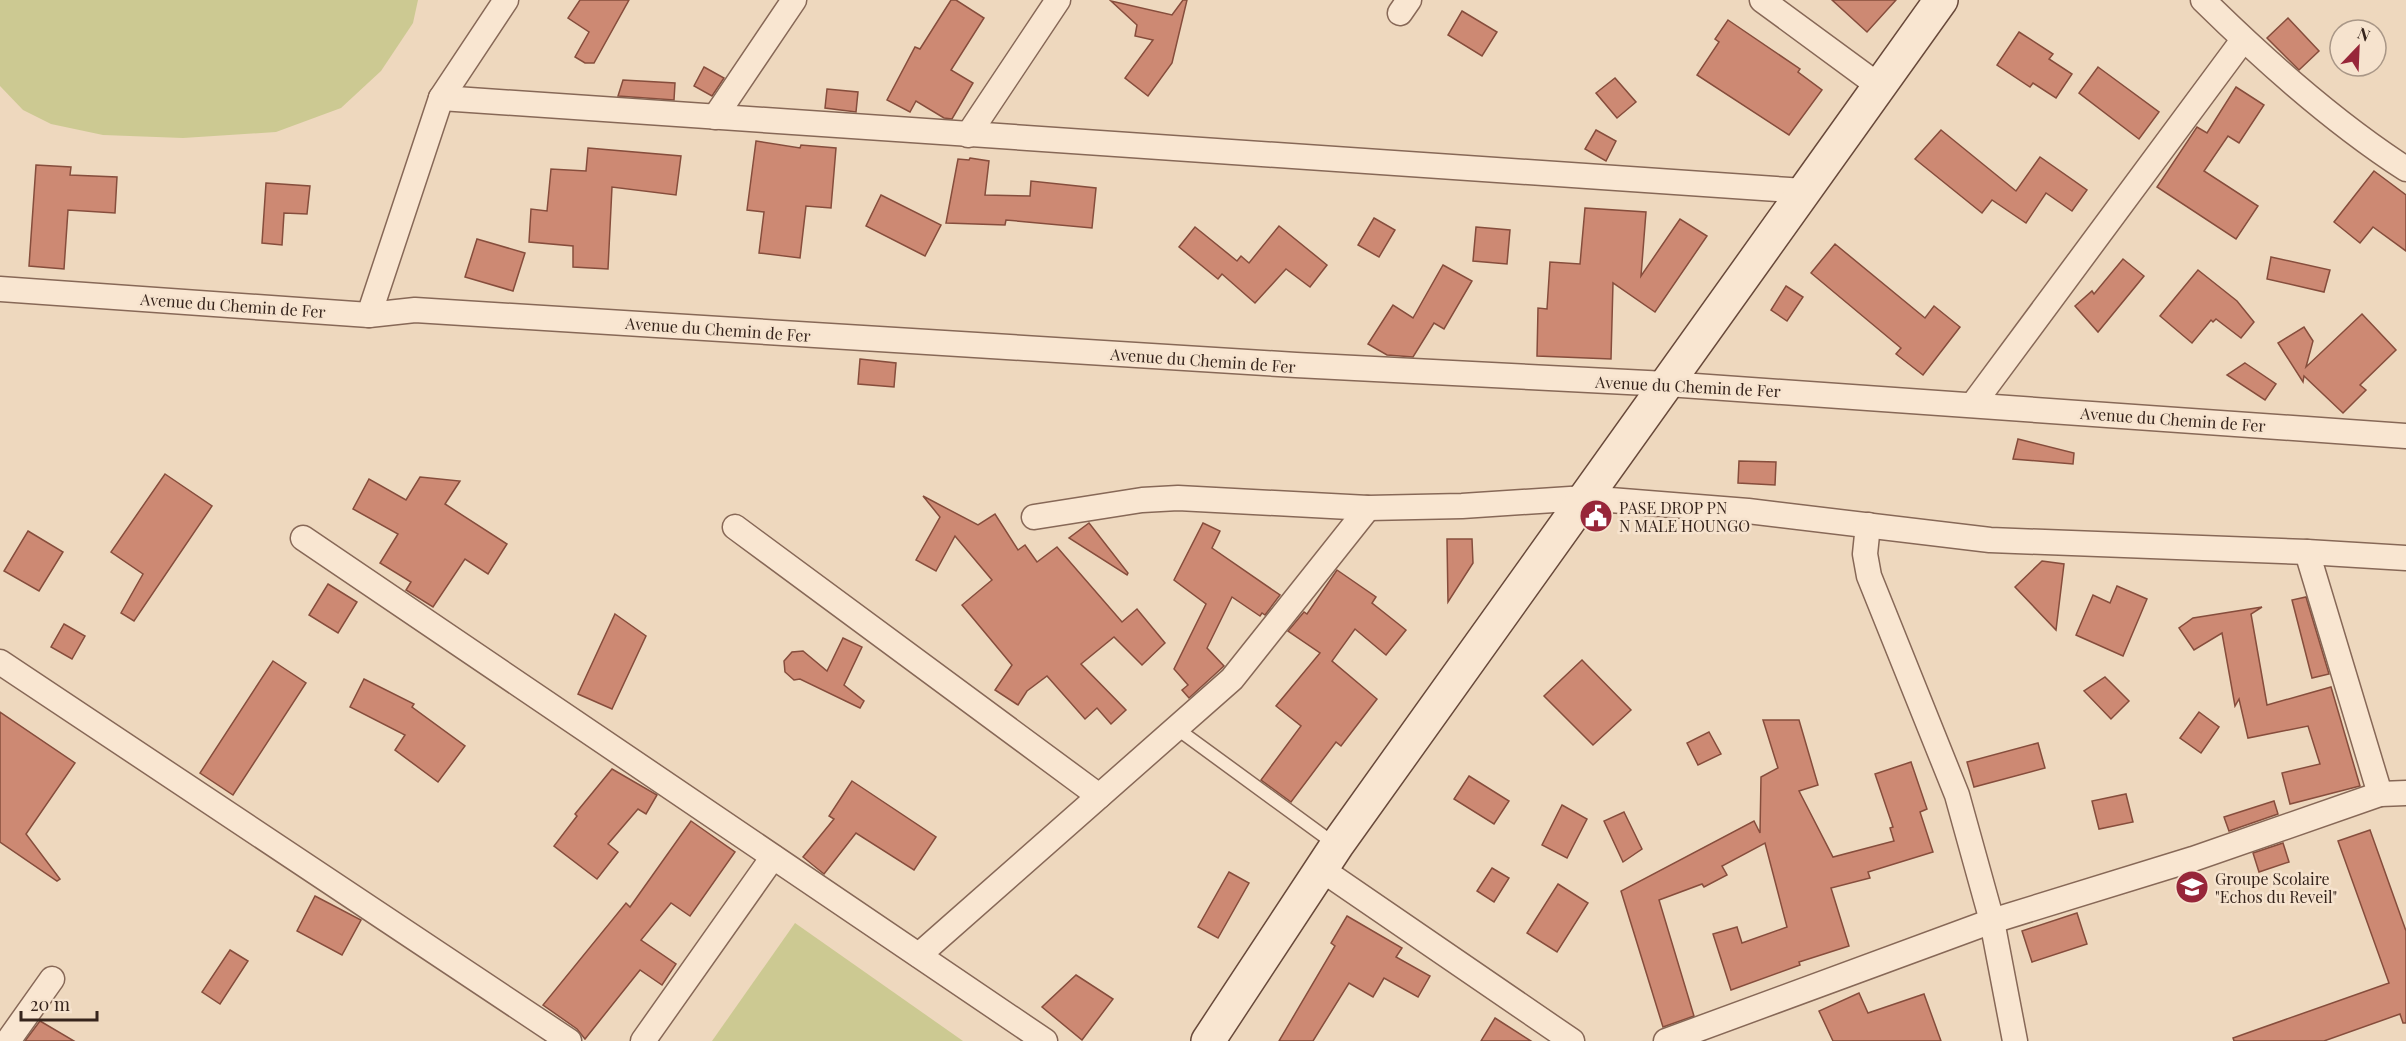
<svg xmlns="http://www.w3.org/2000/svg" width="2406" height="1041" font-family="'Playfair Display',serif">
  <style>
    .green { fill: #ccc992 }
    .building { fill: #cd8973; stroke: #864d3c; stroke-width: 1.5 }
    .lines { fill: none; stroke-linecap: round; stroke-linejoin: round }
    .lane-casing { stroke: #876857; stroke-width: 15 }
    .street-casing { stroke: #876857; stroke-width: 27 }
    .secondary-casing { stroke: #68493a; stroke-width: 36 }
    .lane { stroke: #f9e6d1; stroke-width: 12 }
    .street { stroke: #f9e6d1; stroke-width: 24 }
    .secondary { stroke: #f9e6d1; stroke-width: 33 }
    .labels { text-anchor: middle; dominant-baseline: central; stroke-width: 5; stroke-linejoin: round; paint-order: stroke }
    .street-label { font-size: 16px; fill: #36241c; stroke: #f6e3ce }
    .poi-label { font-size: 16px; fill: #36241c; stroke: #f6e3ce; text-anchor: start }
  </style>
  <rect width="100%" height="100%" fill="#eed8be"/>
  <!-- green -->
  <g class="green">
    <polygon points="0,0 418,0 413,23 381,71 341,108 276,132 183,138 103,135 51,124 23,110 0,86"/>
    <polygon points="795,923 963,1041 712,1041"/>
  </g>
  <!-- building -->
  <g class="building">
    <polygon points="580,0 629,0 594,63 585,63 575,57 589,32 568,18"/>
    <polygon points="951,0 956,0 984,18 951,70 973,83 952,119 944,118 916,101 910,112 887,100 915,47 920,49"/>
    <polygon points="1183,0 1187,0 1172,63 1148,96 1125,78 1153,40 1135,36 1137,25 1111,1 1172,15"/>
    <polygon points="1832,0 1896,0 1867,32"/>
    <polygon points="1462,11 1497,32 1482,56 1448,35"/>
    <polygon points="2288,18 2319,51 2299,70 2267,38"/>
    <polygon points="1728,20 1800,69 1798,72 1822,90 1789,135 1697,75 1719,42 1715,39"/>
    <polygon points="2019,32 2053,54 2049,59 2072,74 2056,98 2033,83 2030,87 1997,65"/>
    <polygon points="704,67 724,78 712,96 694,86"/>
    <polygon points="2098,67 2159,112 2139,139 2079,93"/>
    <polygon points="1615,78 1636,102 1617,118 1596,93"/>
    <polygon points="623,80 675,83 674,100 618,96"/>
    <polygon points="2236,87 2264,105 2239,143 2228,136 2204,171 2258,206 2236,239 2157,187 2197,127 2207,133"/>
    <polygon points="827,89 858,92 856,112 825,108"/>
    <polygon points="1596,130 1616,141 1606,161 1585,149"/>
    <polygon points="1941,130 2016,191 2040,157 2087,190 2072,211 2046,193 2026,223 1992,200 1982,213 1915,159"/>
    <polygon points="756,141 800,148 801,145 836,148 831,208 806,206 800,258 759,253 764,212 747,210"/>
    <polygon points="588,148 681,156 676,195 612,187 608,269 573,267 573,246 529,242 531,209 547,211 551,169 586,171"/>
    <polygon points="970,158 989,161 985,195 1030,196 1031,181 1096,188 1092,228 1006,220 1005,225 946,223 958,159 969,160"/>
    <polygon points="36,165 71,167 70,175 117,177 115,213 68,210 64,269 29,266"/>
    <polygon points="2374,171 2406,195 2406,251 2373,227 2360,243 2334,222"/>
    <polygon points="266,183 310,186 307,214 284,213 282,245 262,243"/>
    <polygon points="881,195 941,225 925,256 866,226"/>
    <polygon points="1585,208 1646,212 1641,276 1680,219 1707,236 1655,312 1613,283 1611,359 1537,356 1538,308 1547,309 1550,262 1580,264"/>
    <polygon points="1374,218 1395,230 1379,257 1358,245"/>
    <polygon points="1279,226 1327,265 1310,287 1286,269 1255,303 1222,274 1218,279 1179,247 1195,227 1237,261 1241,256 1249,263"/>
    <polygon points="1476,227 1510,230 1507,264 1473,261"/>
    <polygon points="477,239 525,253 513,291 465,277"/>
    <polygon points="1835,244 1925,318 1934,306 1960,327 1923,375 1896,354 1901,348 1811,273"/>
    <polygon points="2271,257 2330,270 2324,292 2267,279"/>
    <polygon points="2123,259 2144,276 2098,332 2075,306 2092,291 2094,294"/>
    <polygon points="1443,265 1472,281 1444,329 1434,323 1413,357 1387,355 1368,344 1393,305 1413,318"/>
    <polygon points="2198,270 2237,301 2254,322 2241,338 2216,319 2213,322 2211,320 2192,343 2160,316"/>
    <polygon points="1786,286 1803,297 1787,321 1771,310"/>
    <polygon points="2362,314 2396,350 2360,385 2366,390 2343,413 2304,376 2303,382 2278,343 2304,327 2313,341 2306,367"/>
    <polygon points="860,359 896,363 894,387 858,384"/>
    <polygon points="2245,363 2276,384 2265,400 2227,375"/>
    <polygon points="2018,439 2074,453 2073,464 2013,459"/>
    <polygon points="1739,461 1776,462 1775,485 1738,483"/>
    <polygon points="165,474 212,506 134,621 121,613 143,574 111,552"/>
    <polygon points="420,477 460,481 445,504 507,544 488,574 465,559 433,607 406,590 411,582 380,563 398,534 353,509 369,479 406,500"/>
    <polygon points="923,496 978,525 995,514 1018,550 1025,545 1037,562 1057,547 1122,622 1137,609 1165,643 1142,665 1114,637 1081,664 1126,710 1111,724 1097,708 1085,719 1047,676 1027,691 1018,705 995,690 1012,665 962,605 992,580 955,536 936,571 916,560 940,517"/>
    <polygon points="1089,523 1128,573 1127,575 1069,538"/>
    <polygon points="1203,523 1220,531 1212,548 1280,595 1265,615 1262,613 1260,616 1232,597 1207,648 1224,666 1189,698 1182,690 1188,685 1174,669 1206,604 1174,580"/>
    <polygon points="28,531 63,552 39,591 4,571"/>
    <polygon points="1447,539 1472,539 1473,563 1448,602"/>
    <polygon points="2042,561 2064,564 2056,630 2015,587"/>
    <polygon points="1337,570 1376,597 1372,603 1406,630 1386,655 1355,629 1332,661 1377,699 1341,746 1336,742 1291,802 1261,780 1301,726 1276,706 1320,653 1288,631 1304,612 1307,614"/>
    <polygon points="328,584 357,602 338,633 309,615"/>
    <polygon points="2117,586 2147,599 2123,656 2076,635 2093,595 2110,603"/>
    <polygon points="2306,597 2329,674 2312,678 2292,600"/>
    <polygon points="2262,607 2251,614 2267,705 2331,687 2360,786 2290,804 2282,773 2320,764 2308,726 2248,738 2239,699 2235,706 2222,633 2194,650 2179,628 2193,618"/>
    <polygon points="615,614 646,636 612,709 578,694"/>
    <polygon points="64,624 85,636 72,659 51,647"/>
    <polygon points="843,638 862,647 844,685 864,701 860,708 800,679 794,680 785,672 784,661 792,652 803,651 827,671"/>
    <polygon points="1582,660 1631,710 1593,745 1544,696"/>
    <polygon points="273,661 306,683 233,795 200,773"/>
    <polygon points="2105,677 2129,701 2111,719 2084,691"/>
    <polygon points="364,679 414,704 412,707 465,746 438,782 395,750 405,735 350,707"/>
    <polygon points="0,712 75,763 26,834 60,879 57,881 0,842"/>
    <polygon points="2199,712 2219,727 2201,753 2180,738"/>
    <polygon points="1763,720 1799,720 1818,785 1799,791 1833,857 1894,841 1890,828 1893,827 1875,774 1911,762 1927,809 1920,812 1933,852 1868,872 1870,878 1831,888 1849,946 1799,962 1800,965 1731,990 1713,934 1737,927 1742,943 1787,927 1765,843 1722,866 1727,875 1704,887 1702,884 1659,900 1694,1016 1663,1027 1621,891 1754,821 1760,833 1761,777 1778,768"/>
    <polygon points="1709,732 1721,754 1698,765 1687,743"/>
    <polygon points="2038,743 2045,768 1974,787 1967,762"/>
    <polygon points="612,769 657,795 646,814 638,809 608,844 618,852 597,879 554,846 577,816 575,814"/>
    <polygon points="1469,776 1509,801 1494,824 1454,799"/>
    <polygon points="852,781 936,837 914,870 856,833 824,874 803,857 834,819 829,816"/>
    <polygon points="2126,794 2133,822 2099,829 2092,801"/>
    <polygon points="2274,801 2278,814 2229,831 2224,817"/>
    <polygon points="1562,805 1587,819 1567,858 1542,845"/>
    <polygon points="1624,812 1642,849 1623,862 1604,821"/>
    <polygon points="691,821 735,852 690,916 671,903 641,940 676,964 662,985 640,970 585,1039 577,1029 543,1005 626,903 630,907"/>
    <polygon points="2370,830 2406,931 2406,1023 2403,1023 2400,1014 2324,1041 2234,1041 2233,1038 2389,983 2338,841"/>
    <polygon points="2283,843 2289,862 2259,872 2253,853"/>
    <polygon points="1492,868 1509,878 1494,902 1477,891"/>
    <polygon points="1229,872 1249,883 1218,938 1198,927"/>
    <polygon points="1558,884 1588,903 1557,952 1527,933"/>
    <polygon points="315,896 361,920 342,955 297,931"/>
    <polygon points="2077,913 2087,944 2032,962 2022,931"/>
    <polygon points="1347,916 1402,948 1396,957 1430,976 1418,997 1384,978 1373,997 1349,983 1313,1041 1279,1041 1335,946 1331,943"/>
    <polygon points="230,950 248,961 220,1004 202,992"/>
    <polygon points="1076,975 1113,999 1082,1040 1042,1007"/>
    <polygon points="1859,993 1868,1013 1924,994 1941,1041 1833,1041 1819,1011"/>
    <polygon points="1495,1018 1531,1041 1481,1041"/>
    <polygon points="40,1021 74,1041 25,1041"/>
  </g>
  <g class="lines">
    <defs>
      <polyline id="lane" points="1176,728 1336,845"/>
      <g id="street">
        <polyline points="1762,0 1879,86"/>
        <path d="M2203,0C2265,61 2333,122 2406,169"/>
        <polyline points="1400,13 1409,0"/>
        <polyline points="441,98 1805,191"/>
        <polyline points="715,117 794,0"/>
        <polyline points="968,135 1058,0"/>
        <polyline points="0,289 369,315 415,310 1296,365 1667,384 2406,436"/>
        <polyline points="369,315 441,98 506,0"/>
        <polyline points="1974,403 2243,40"/>
        <polyline points="1034,517 1142,500 1178,498 1368,508 1462,506 1585,498 1748,511 1990,540 2307,552 2406,558"/>
        <polyline points="1868,525 1865,554 1869,576 1957,795 1992,921 2015,1041"/>
        <polyline points="735,527 1099,796"/>
        <polyline points="303,538 1045,1041"/>
        <polyline points="2307,552 2380,794"/>
        <polyline points="0,662 569,1041"/>
        <polyline points="1321,869 1572,1041"/>
        <polyline points="919,955 1232,679 1368,508"/>
        <polyline points="8,1041 52,979"/>
        <polyline points="643,1041 773,857"/>
        <polyline points="1666,1041 1992,921 2193,859 2380,794 2406,793"/>
      </g>
      <polyline id="secondary" points="1208,1041 1337,845 1941,0"/>
    </defs>
    <!-- lane casing -->
    <use href="#lane" class="lane-casing"/>
    <!-- street casing -->
    <use href="#street" class="street-casing"/>
    <!-- secondary casing -->
    <use href="#secondary" class="secondary-casing"/>
    <!-- lane -->
    <use href="#lane" class="lane"/>
    <!-- street -->
    <use href="#street" class="street"/>
    <!-- secondary -->
    <use href="#secondary" class="secondary"/>
  </g>
  <!-- icons -->
  <defs>
    <symbol id="civic-disc" viewBox="-11 -11 22 22"><circle r="9.5" fill="#972639" stroke="#f6e3ce"/><path d="M-.6-6.5H3V-4.5H.6V-3L4-1V1h2V6H-6V1h2V-1L-.6-3ZM-1.2 2.5V6h2.4V2.5Z" fill="#fff"/></symbol>
    <symbol id="school-disc" viewBox="-11 -11 22 22"><circle r="9.5" fill="#972639" stroke="#f6e3ce"/><path d="M0-5L7-2L0 1L-7-2ZM-4 1L0 2.5L4 1V4Q0 6-4 4Z" fill="#fff"/></symbol>
  </defs>
  <g fill-rule="evenodd">
    <use href="#civic-disc" x="1577" y="497" width="38" height="38"/>
    <use href="#school-disc" x="2173" y="868" width="38" height="38"/>
  </g>
  <g class="labels">
    <!-- street labels -->
    <g class="street-label">
      <text transform="translate(233 305) rotate(4)">Avenue du Chemin de Fer</text>
      <text transform="translate(718 329) rotate(4)">Avenue du Chemin de Fer</text>
      <text transform="translate(1203 360) rotate(4)">Avenue du Chemin de Fer</text>
      <text transform="translate(1688 386) rotate(3)">Avenue du Chemin de Fer</text>
      <text transform="translate(2173 419) rotate(4)">Avenue du Chemin de Fer</text>
    </g>
    <!-- poi labels -->
    <g class="poi-label">
      <text x="1619" y="507">PASE DROP PN<tspan x="1619" dy="18">N MALE HOUNGO</tspan></text>
      <text x="2215" y="878">Groupe Scolaire<tspan x="2215" dy="18">"Echos du Reveil"</tspan></text>
    </g>
  </g>
  <!-- north arrow -->
  <g transform="translate(2358 48) rotate(23)"><circle r="28" fill="#f6e3ce" stroke="#a99787" stroke-width="1.5"/>
  <path d="M0-4.5L10 22L0 15L-10 22Z" fill="#972639"/>
  <text y="-9" font-size="16" font-weight="bold" text-anchor="middle" fill="#36241c">N</text>
  </g>
  <!-- scale -->
  <path d="M21 1011v9h76v-9" fill="none" stroke="#36241c" stroke-width="3"/>
  <text x="30" y="1011" font-size="18" fill="#36241c" stroke="#f6e3ce" stroke-width="4.5" paint-order="stroke">20 m</text>
</svg>
